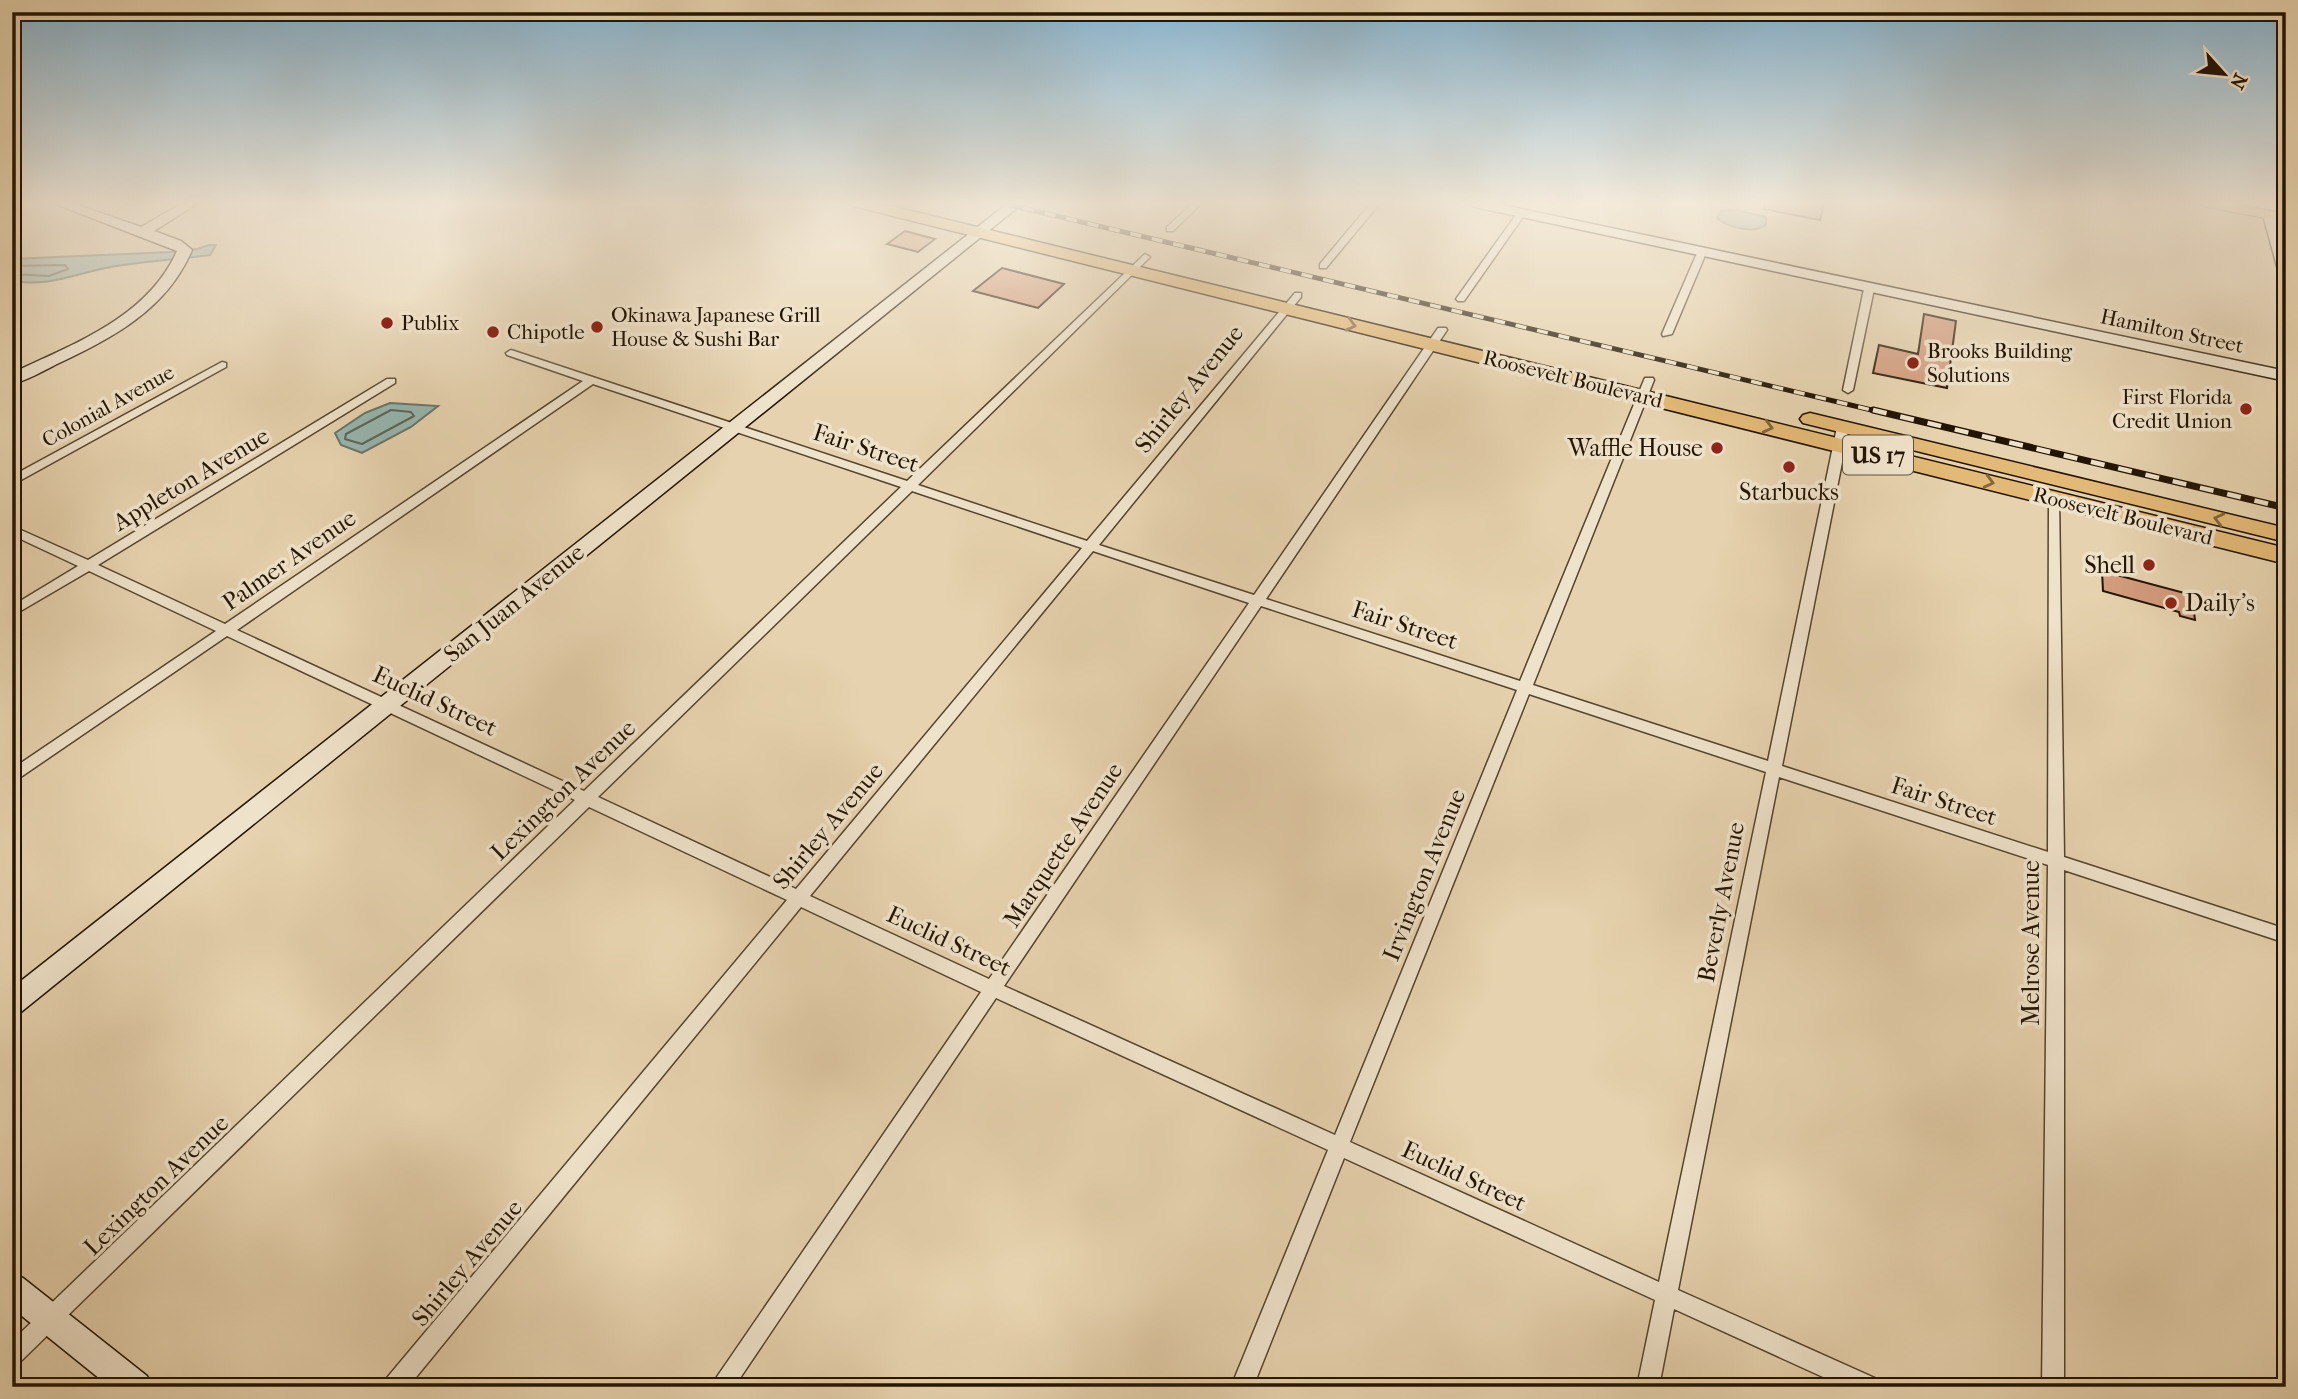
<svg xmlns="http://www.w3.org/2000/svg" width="2298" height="1399" font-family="'IM FELL French Canon',serif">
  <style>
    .water { fill: #97b6b0; stroke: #69756a; stroke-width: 2 }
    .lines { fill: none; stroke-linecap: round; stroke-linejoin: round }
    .shore { stroke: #5d6559; stroke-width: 2 }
    .building { fill: #d39c7d; stroke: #231402; stroke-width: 2 }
    .street-casing { stroke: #54442d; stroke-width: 3 }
    .secondary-casing { stroke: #231402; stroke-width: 3 }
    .primary-casing { stroke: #231402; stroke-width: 2 }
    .highway-casing { stroke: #231402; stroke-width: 3 }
    .street { fill: #efe2ca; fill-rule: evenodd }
    .secondary { fill: #efe2ca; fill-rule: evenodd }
    .primary { fill: #e3b977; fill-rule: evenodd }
    .highway { fill: #e3b977; fill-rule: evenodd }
    .rail-far1-casing { stroke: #231402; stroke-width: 5 }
    .rail-casing { stroke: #231402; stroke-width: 7 }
    .rail-far1 { stroke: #efe2ca; stroke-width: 3.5; stroke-dasharray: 11; stroke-linecap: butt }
    .rail { stroke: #efe2ca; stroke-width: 4.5; stroke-dasharray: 14; stroke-linecap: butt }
    .oneway { stroke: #83663c }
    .poi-dot { fill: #8f2418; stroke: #efe2ca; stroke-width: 2.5 }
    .labels { text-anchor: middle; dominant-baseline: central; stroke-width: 7; stroke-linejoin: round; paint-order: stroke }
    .far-poi-label { font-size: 21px; fill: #231402; stroke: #efe2ca; text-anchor: start }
    .far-street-label { font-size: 21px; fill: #231402; stroke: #efe2ca }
    .shield { fill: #efe2ca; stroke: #60523e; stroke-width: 2 }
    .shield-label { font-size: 23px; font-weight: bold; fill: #231402 }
    .street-label { font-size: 24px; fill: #231402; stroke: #efe2ca }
    .poi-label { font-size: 24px; fill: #231402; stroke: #efe2ca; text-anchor: end }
  </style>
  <rect width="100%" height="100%" fill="#e6d2ae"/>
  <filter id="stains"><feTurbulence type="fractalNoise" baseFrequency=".00286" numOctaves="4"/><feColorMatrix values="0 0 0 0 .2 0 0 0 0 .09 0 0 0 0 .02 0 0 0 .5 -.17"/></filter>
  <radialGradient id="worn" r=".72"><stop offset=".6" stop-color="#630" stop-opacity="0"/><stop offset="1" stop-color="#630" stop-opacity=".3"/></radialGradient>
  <!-- water -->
  <g class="water">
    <path d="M1737,210L1766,217V224C1756,235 1727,227 1717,218L1721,211Z"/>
    <path d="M209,245H216L210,255C174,260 136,261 101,269C72,275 45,287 15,281L12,259L171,252L197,249Z"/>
    <polygon points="390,403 438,406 411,427 362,453 341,445 335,433 365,413"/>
  </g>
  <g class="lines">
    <!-- shore -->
    <g class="shore">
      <polyline points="12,266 65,265 68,269 49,276 12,274"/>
      <polygon points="391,410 411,412 414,416 362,444 345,439 346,434"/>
    </g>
  </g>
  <!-- building -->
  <g class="building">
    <polygon points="1765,203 1824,203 1820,220 1764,209"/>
    <polygon points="905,231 935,239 918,252 887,244"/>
    <polygon points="1002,268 1064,284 1038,308 973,291"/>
    <polygon points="1924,314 1956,321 1947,388 1873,373 1879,345 1918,354"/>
    <polygon points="2102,571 2192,595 2195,620 2180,616 2179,612 2103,591"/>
  </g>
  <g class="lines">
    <defs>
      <g id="street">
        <polygon points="1193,203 1202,203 1173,231 1167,231 1167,227"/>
        <polygon points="1371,203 1380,203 1326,268 1320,268 1320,264"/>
        <polygon points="1518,212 1525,214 1464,301 1458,301 1456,299"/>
        <polygon points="1698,251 1706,253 1672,334 1663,336 1662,334"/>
        <path d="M1145,254L1150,257L1148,259L918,485L1087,541L1295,293H1301V297L1099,545L1254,595L1438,328H1446L1447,330L1266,599L1520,681L1644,380L1645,378H1653L1654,380L1533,685L1768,761L1837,427L1843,424L1847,425L1849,427L1782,766L2048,852L2049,499L2055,495L2059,496L2064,857L2286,929V943L2064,870V1387H2042L2048,865L1779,777L1678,1290L1877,1379L1880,1387H1845L1674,1309L1659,1387H1637L1655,1300L1344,1158L1253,1387H1231L1328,1150L996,998L734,1387H710L981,992L801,907L408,1387H383L386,1379L787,900L589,807L19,1363L12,1366V1341L575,800L227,636L12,783V769L216,631L89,571L12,616V606L78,566L12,535V526L88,560L387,379H395V383L98,565L225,624L583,381L507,355L506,353L511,350L907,481ZM593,384L901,487L584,791L237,630ZM912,491L1082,548L796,889L598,797ZM1093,551L1249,603L989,979L810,896ZM1261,606L1517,690L1335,1135L1004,986ZM1529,694L1766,772L1659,1282L1350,1142Z"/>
        <polygon points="1869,286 1874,289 1853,390 1848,393 1843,390 1864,289"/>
        <polygon points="222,362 226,363 226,367 12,485 12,476"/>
      </g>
      <g id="secondary">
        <path d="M53,203H72L141,227L183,203H198L154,231L181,241L192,250C167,309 113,338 57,364C43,371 28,380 12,384V373C74,344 148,317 177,251Z"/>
        <polygon points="1008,203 1023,203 21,1012 12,1015 12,988"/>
        <polygon points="1468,203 1493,203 2286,371 2286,381 1475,207"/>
        <polygon points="2270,211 2277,215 2286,247 2286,278 2279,274 2263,215"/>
        <polygon points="12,1274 23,1278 147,1376 152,1387 110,1387 12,1308"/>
      </g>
      <polygon id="primary" points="2199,203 2228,203 2286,214 2286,222 2206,207"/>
      <g id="highway">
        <polygon points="851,203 879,203 2286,548 2286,564 853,206"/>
        <polygon points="1810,413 2286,528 2286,542 1803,423 1800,419 1803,415"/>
      </g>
    </defs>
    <!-- street casing -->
    <use href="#street" class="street-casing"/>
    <!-- secondary casing -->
    <use href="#secondary" class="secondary-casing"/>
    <!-- primary casing -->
    <use href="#primary" class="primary-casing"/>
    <!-- highway casing -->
    <use href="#highway" class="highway-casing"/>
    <!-- street -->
    <use href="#street" class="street"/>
    <!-- secondary -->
    <use href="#secondary" class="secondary"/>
    <!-- primary -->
    <use href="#primary" class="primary"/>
    <!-- highway -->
    <use href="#highway" class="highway"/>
    <defs>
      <polyline id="rail-far1" points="1002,203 1880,412"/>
      <polyline id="rail" points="1873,410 2286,508"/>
    </defs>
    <!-- rail-far1 casing -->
    <use href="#rail-far1" class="rail-far1-casing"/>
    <!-- rail casing -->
    <use href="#rail" class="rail-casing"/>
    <!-- rail-far1 -->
    <use href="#rail-far1" class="rail-far1"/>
    <!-- rail -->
    <use href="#rail" class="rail"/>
  </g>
  <!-- one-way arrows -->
  <defs><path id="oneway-chevron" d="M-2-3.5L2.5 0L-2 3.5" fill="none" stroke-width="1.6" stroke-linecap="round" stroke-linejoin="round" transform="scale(1.75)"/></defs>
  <g class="oneway">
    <use href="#oneway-chevron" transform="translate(1351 325) rotate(14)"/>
    <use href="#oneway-chevron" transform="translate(1768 427) rotate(14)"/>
    <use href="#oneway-chevron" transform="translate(1989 482) rotate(14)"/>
    <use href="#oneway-chevron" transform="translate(2219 519) rotate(-166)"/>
  </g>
  <!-- sky -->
  <linearGradient id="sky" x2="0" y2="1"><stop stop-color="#87b5d2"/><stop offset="0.51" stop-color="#f4ebdb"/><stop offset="1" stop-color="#f4ebdb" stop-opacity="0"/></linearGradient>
  <rect width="2298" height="399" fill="url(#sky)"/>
  <!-- markers -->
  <g class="poi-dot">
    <circle cx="387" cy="323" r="7"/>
    <circle cx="597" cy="327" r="7"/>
    <circle cx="493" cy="332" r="7"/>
    <circle cx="1913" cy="363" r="7"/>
    <circle cx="2246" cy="409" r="7"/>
    <circle cx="1717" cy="448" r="7"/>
    <circle cx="1789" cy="467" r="7"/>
    <circle cx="2149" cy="565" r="7"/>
    <circle cx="2171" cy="603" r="7"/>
  </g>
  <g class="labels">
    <!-- far-poi labels -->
    <g class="far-poi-label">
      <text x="611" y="315">Okinawa Japanese Grill<tspan x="611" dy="24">House &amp; Sushi Bar</tspan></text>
      <text x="401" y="323">Publix</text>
      <text x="507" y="332">Chipotle</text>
      <text x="1927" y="351">Brooks Building<tspan x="1927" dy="24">Solutions</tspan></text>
      <text x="2232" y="397" text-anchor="end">First Florida<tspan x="2232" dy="24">Credit Union</tspan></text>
    </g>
    <!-- far-street labels -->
    <g class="far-street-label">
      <text transform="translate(2172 331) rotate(12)">Hamilton Street</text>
      <text transform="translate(1573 379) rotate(14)">Roosevelt Boulevard</text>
      <text transform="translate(108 406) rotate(-29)">Colonial Avenue</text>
      <text transform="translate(2123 516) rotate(14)">Roosevelt Boulevard</text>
    </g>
    <!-- shield labels -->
    <rect class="shield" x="1843" y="435.5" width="70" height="39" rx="5"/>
    <g class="shield-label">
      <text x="1878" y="455">US 17</text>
    </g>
    <!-- street labels -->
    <g class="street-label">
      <text transform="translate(1189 389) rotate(-51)">Shirley Avenue</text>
      <text transform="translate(866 448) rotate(18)">Fair Street</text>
      <text transform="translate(191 479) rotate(-31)">Appleton Avenue</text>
      <text transform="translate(289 560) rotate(-35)">Palmer Avenue</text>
      <text transform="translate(514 603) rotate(-39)">San Juan Avenue</text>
      <text transform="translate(1405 625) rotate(18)">Fair Street</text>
      <text transform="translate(435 701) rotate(25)">Euclid Street</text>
      <text transform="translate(563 790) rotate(-44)">Lexington Avenue</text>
      <text transform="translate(1944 801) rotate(18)">Fair Street</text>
      <text transform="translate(828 826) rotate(-50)">Shirley Avenue</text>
      <text transform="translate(1063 845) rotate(-56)">Marquette Avenue</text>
      <text transform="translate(1424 875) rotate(-68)">Irvington Avenue</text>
      <text transform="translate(1721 902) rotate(-79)">Beverly Avenue</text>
      <text transform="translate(949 941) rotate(25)">Euclid Street</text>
      <text transform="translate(2031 943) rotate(-90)">Melrose Avenue</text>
      <text transform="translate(1464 1176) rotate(25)">Euclid Street</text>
      <text transform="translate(156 1185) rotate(-44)">Lexington Avenue</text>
      <text transform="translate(467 1263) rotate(-50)">Shirley Avenue</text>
    </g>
    <!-- poi labels -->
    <g class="poi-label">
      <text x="1703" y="448">Waffle House</text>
      <text x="1789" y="492" text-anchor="middle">Starbucks</text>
      <text x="2135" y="565">Shell</text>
      <text x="2185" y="603" text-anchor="start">Daily's</text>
    </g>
  </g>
  <!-- margin -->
  <rect width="2298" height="1399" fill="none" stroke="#e6d2ae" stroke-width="42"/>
  <rect x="14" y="14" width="2270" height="1371" fill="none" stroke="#231402" stroke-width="3.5"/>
  <rect x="21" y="21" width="2256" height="1357" fill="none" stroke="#231402" stroke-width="2"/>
  <!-- north arrow -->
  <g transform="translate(2224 74) rotate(117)" stroke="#efe2ca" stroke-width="5" paint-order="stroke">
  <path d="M0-5L12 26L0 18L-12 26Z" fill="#231402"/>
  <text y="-10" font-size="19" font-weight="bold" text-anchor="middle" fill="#231402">N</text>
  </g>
  <rect width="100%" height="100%" filter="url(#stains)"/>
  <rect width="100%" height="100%" fill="url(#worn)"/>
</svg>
